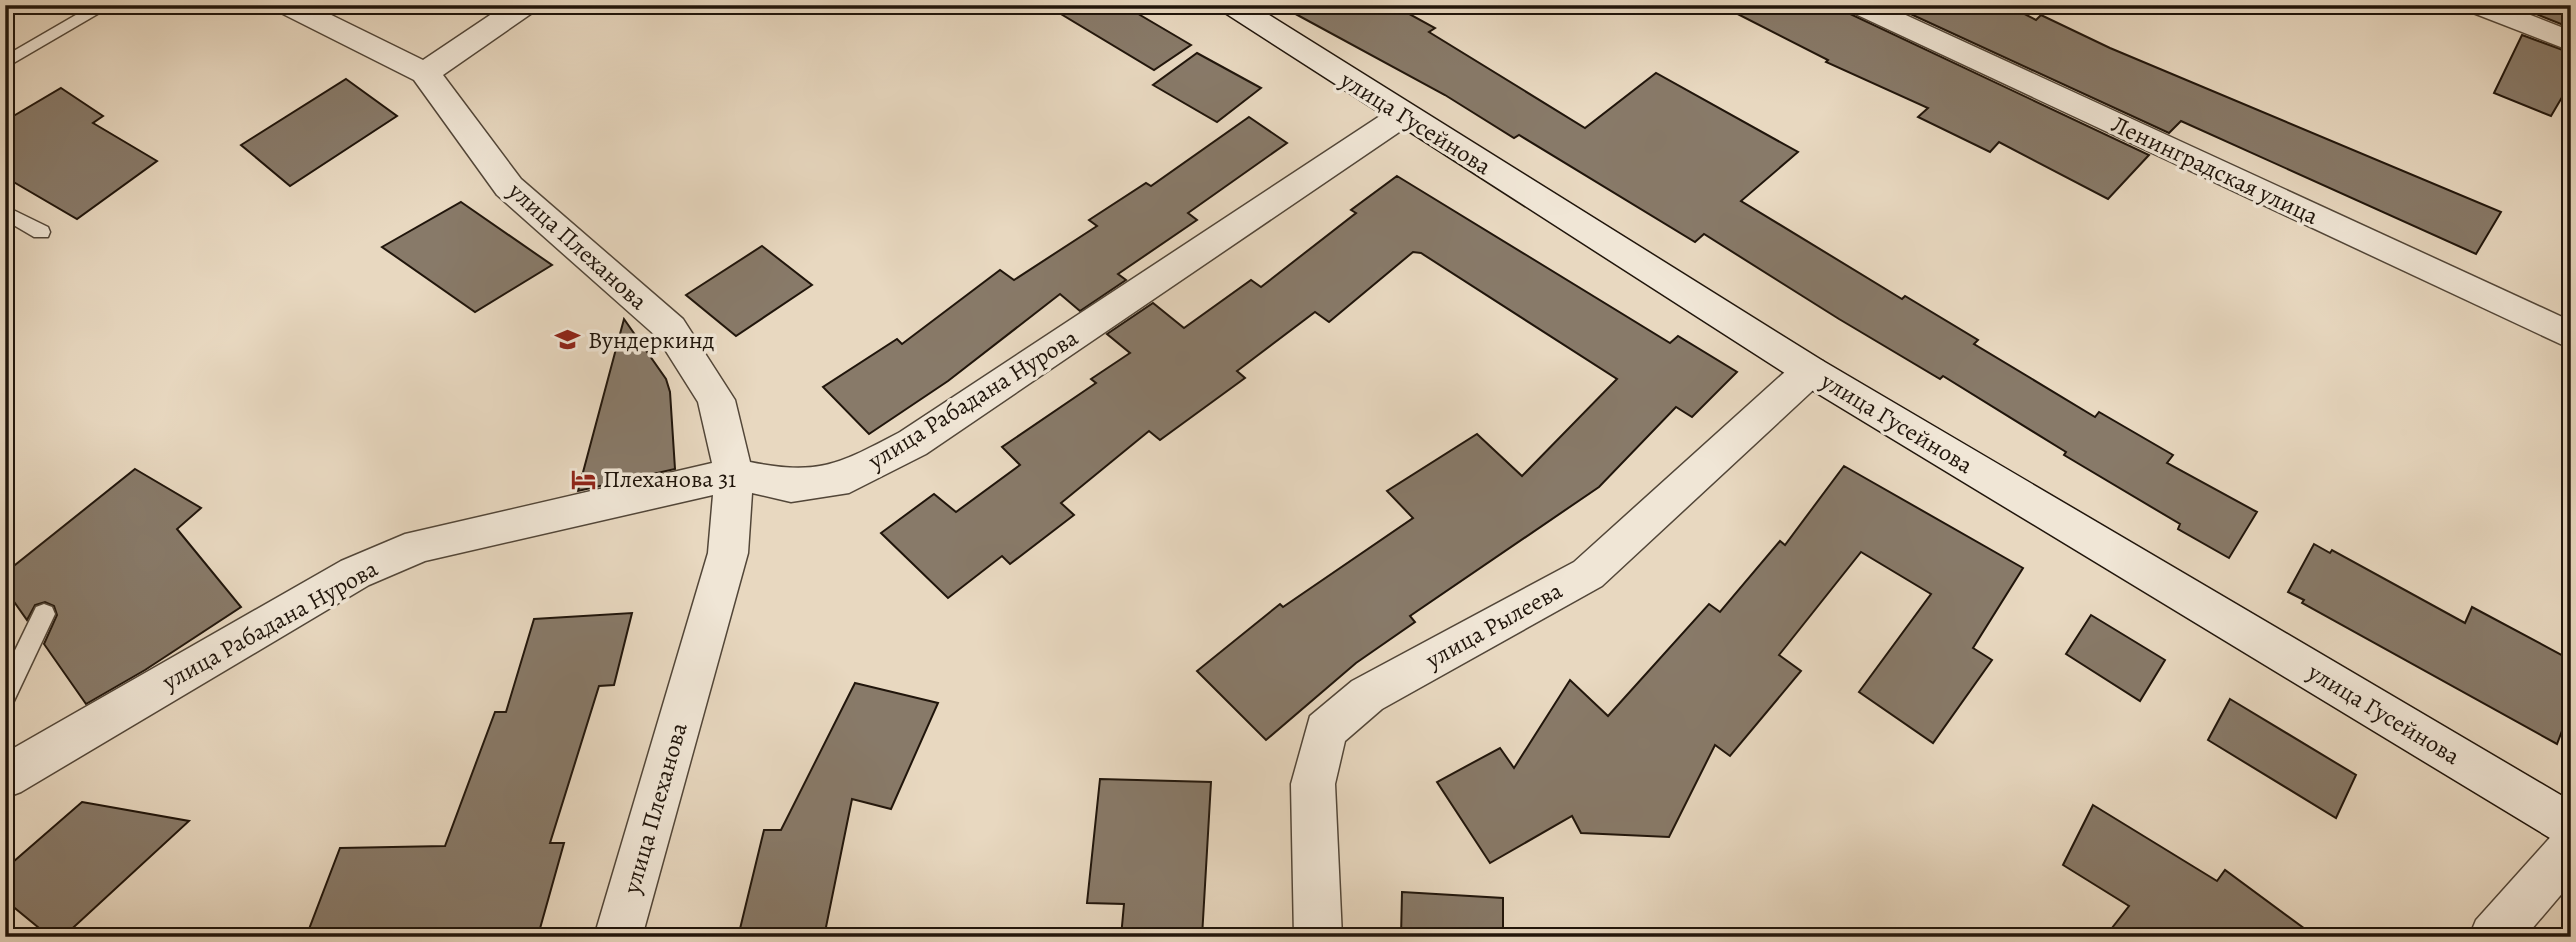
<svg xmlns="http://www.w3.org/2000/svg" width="2576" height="942" font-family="Alegreya,serif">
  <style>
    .building { fill: #887a69; stroke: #20150b; stroke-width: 2 }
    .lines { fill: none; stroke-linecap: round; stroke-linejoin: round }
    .lane-casing { stroke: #524638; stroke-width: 3 }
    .street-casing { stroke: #524638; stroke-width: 3 }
    .secondary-casing { stroke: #20150b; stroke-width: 3 }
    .lane { fill: #f0e6d6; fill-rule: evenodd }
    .street { fill: #f0e6d6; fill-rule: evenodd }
    .secondary { fill: #f0e6d6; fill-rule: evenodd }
    .labels { text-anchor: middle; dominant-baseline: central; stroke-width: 7; stroke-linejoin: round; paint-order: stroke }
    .street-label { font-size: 24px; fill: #20150b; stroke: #f0e6d6 }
    .poi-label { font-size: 24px; fill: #20150b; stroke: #f0e6d6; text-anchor: start }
  </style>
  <rect width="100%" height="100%" fill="#e8d8c0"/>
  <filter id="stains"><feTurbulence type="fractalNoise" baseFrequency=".00286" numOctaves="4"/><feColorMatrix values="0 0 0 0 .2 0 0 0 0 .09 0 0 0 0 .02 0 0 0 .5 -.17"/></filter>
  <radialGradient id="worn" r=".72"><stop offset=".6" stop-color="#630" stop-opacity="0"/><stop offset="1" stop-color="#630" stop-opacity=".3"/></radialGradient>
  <!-- building -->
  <g class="building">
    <polygon points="1046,5 1123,5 1191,45 1154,70"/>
    <polygon points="1279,5 1393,5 1435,28 1429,32 1585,128 1656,73 1798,152 1741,201 1902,299 1905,296 1978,340 1974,344 2095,417 2099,412 2173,455 2167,463 2257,512 2229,558 2178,529 2180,524 2064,455 2066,452 1943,376 1940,379 1839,319 1704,234 1695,242 1519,135 1514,138 1445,95"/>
    <polygon points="1720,5 1843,5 1848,13 2149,155 2108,199 1999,142 1990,152 1918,117 1928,108 1826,62 1828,60"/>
    <polygon points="1891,5 2007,5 2036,20 2041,15 2110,48 2501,212 2476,254 2181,121 2169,133"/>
    <polygon points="2534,5 2571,5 2571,28 2531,12"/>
    <polygon points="2522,35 2571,53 2571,82 2551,116 2494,93"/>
    <polygon points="1197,53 1261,88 1217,122 1153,85"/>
    <polygon points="346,79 397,116 290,186 241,145"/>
    <polygon points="61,88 103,116 93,123 157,161 77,219 5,177 5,121"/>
    <polygon points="1249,117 1287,143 1188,213 1197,220 1118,274 1126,280 1080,311 1060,294 948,381 869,434 823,387 897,339 902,344 1000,270 1014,280 1097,226 1089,220 1146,183 1151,186"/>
    <polygon points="1397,176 1670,343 1678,336 1737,372 1692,417 1676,407 1599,487 1410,616 1415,622 1356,663 1266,740 1197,671 1280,604 1283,607 1413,518 1387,491 1477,434 1522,476 1617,379 1421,253 1413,252 1329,322 1315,312 1237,371 1245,378 1160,440 1149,431 1061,503 1074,515 1010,564 1002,556 948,598 881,533 934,494 956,512 1020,465 1002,447 1096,383 1091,379 1130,353 1107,334 1153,303 1184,328 1251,280 1261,287 1356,213 1351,210"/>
    <polygon points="461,202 552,265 475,312 382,247"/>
    <polygon points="762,246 812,285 736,336 686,295"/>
    <polygon points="624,319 666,379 670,392 675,469 578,491"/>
    <polygon points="1844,466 2023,568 1973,648 1992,660 1933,743 1859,692 1931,594 1861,552 1779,655 1801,671 1730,756 1715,745 1669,837 1581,833 1572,816 1490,863 1437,782 1500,748 1514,768 1570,680 1608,716 1709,604 1720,612 1780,541 1785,545"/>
    <polygon points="135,469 201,508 177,529 241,607 145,670 86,704 44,644 57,615 54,606 45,602 35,605 27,620 5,589 5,573"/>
    <polygon points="2314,544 2330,553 2332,550 2465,623 2472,607 2571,660 2571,707 2557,744 2302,603 2304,600 2288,592"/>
    <polygon points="632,613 614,685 599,686 550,843 564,843 539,932 306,937 340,848 445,846 495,712 506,712 534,619"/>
    <polygon points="2091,615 2165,660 2140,701 2066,654"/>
    <polygon points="855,683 938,703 891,809 852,799 824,937 738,937 764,830 781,830"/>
    <polygon points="2230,699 2356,775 2336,818 2208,740"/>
    <polygon points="1100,779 1211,782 1202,937 1121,937 1124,904 1087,903"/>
    <polygon points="82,802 189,821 63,937 50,937 5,900 5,869"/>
    <polygon points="2093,805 2217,881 2225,870 2316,937 2105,937 2129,906 2063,865"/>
    <polygon points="1402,892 1503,898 1503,937 1401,937"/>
  </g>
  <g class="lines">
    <defs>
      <g id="lane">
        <polygon points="93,5 113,5 5,68 5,56"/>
        <polygon points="5,206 48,227 50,232 48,237 34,237 5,220"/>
        <polygon points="44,604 52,607 55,614 13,703 5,706 5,671 36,607"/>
      </g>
      <g id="street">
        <path d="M273,5H311L423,60L505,5H539L535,11L443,75L521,179L683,319L735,400L750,462C819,476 839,464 900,432L1392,108L1403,105L1414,108L1419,115L1414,122L926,454L849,493L791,502L752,493L748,553L642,937H594L708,553L713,495L425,561L369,585L21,792L5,798V753L341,561L405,534L712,463L698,402L657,337L497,195L414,80L277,11Z"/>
        <polygon points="1845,5 1884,5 2571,321 2571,349 1849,11"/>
        <polygon points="2464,5 2505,5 2571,31 2571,51 2468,11"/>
        <polygon points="1810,357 1823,361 1828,371 1823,381 1602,586 1382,709 1345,741 1335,784 1342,937 1294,937 1291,784 1310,716 1352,681 1574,562 1797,361"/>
        <polygon points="2571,826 2571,883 2525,937 2469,937 2476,920 2555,832"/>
      </g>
      <polygon id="secondary" points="1218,5 1253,5 1823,361 2571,801 2571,848 2555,841 1797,381 1222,11"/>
    </defs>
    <!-- lane casing -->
    <use href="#lane" class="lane-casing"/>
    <!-- street casing -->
    <use href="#street" class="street-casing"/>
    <!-- secondary casing -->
    <use href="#secondary" class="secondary-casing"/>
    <!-- lane -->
    <use href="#lane" class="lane"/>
    <!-- street -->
    <use href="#street" class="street"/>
    <!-- secondary -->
    <use href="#secondary" class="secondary"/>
  </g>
  <!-- icons -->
  <defs>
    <symbol id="school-bare" viewBox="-9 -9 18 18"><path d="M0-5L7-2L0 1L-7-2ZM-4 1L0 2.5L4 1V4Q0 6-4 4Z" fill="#8f2418" stroke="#f0e6d6" stroke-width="2.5" paint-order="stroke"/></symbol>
    <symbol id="hotel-bare" viewBox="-9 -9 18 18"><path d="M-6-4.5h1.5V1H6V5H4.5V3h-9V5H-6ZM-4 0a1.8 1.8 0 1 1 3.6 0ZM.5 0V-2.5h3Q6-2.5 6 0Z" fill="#8f2418" stroke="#f0e6d6" stroke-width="2.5" paint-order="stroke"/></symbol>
  </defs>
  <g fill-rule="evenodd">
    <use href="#school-bare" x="550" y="322" width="35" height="35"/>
    <use href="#hotel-bare" x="566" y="462" width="35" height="35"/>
  </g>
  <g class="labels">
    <!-- street labels -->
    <g class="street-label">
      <text transform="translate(1416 123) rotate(32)">улица Гусейнова</text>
      <text transform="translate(2215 170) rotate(25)">Ленинградская улица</text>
      <text transform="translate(578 246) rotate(42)">улица Плеханова</text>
      <text transform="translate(973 399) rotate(-32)">улица Рабадана Нурова</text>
      <text transform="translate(1897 423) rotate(31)">улица Гусейнова</text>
      <text transform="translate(270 625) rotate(-29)">улица Рабадана Нурова</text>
      <text transform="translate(1494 625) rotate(-29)">улица Рылеева</text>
      <text transform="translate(2384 714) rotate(31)">улица Гусейнова</text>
      <text transform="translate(655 808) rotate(-74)">улица Плеханова</text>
    </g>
    <!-- poi labels -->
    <g class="poi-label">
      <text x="588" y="340">Вундеркинд</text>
      <text x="603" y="479">Плеханова 31</text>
    </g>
  </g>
  <!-- margin -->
  <rect width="2576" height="942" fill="none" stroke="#e8d8c0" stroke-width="28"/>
  <rect x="7" y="7" width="2562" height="928" fill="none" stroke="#20150b" stroke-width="3.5"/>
  <rect x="14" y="14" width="2548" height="914" fill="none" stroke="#20150b" stroke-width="2"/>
  <rect width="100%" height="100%" filter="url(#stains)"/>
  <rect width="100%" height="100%" fill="url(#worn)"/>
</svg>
